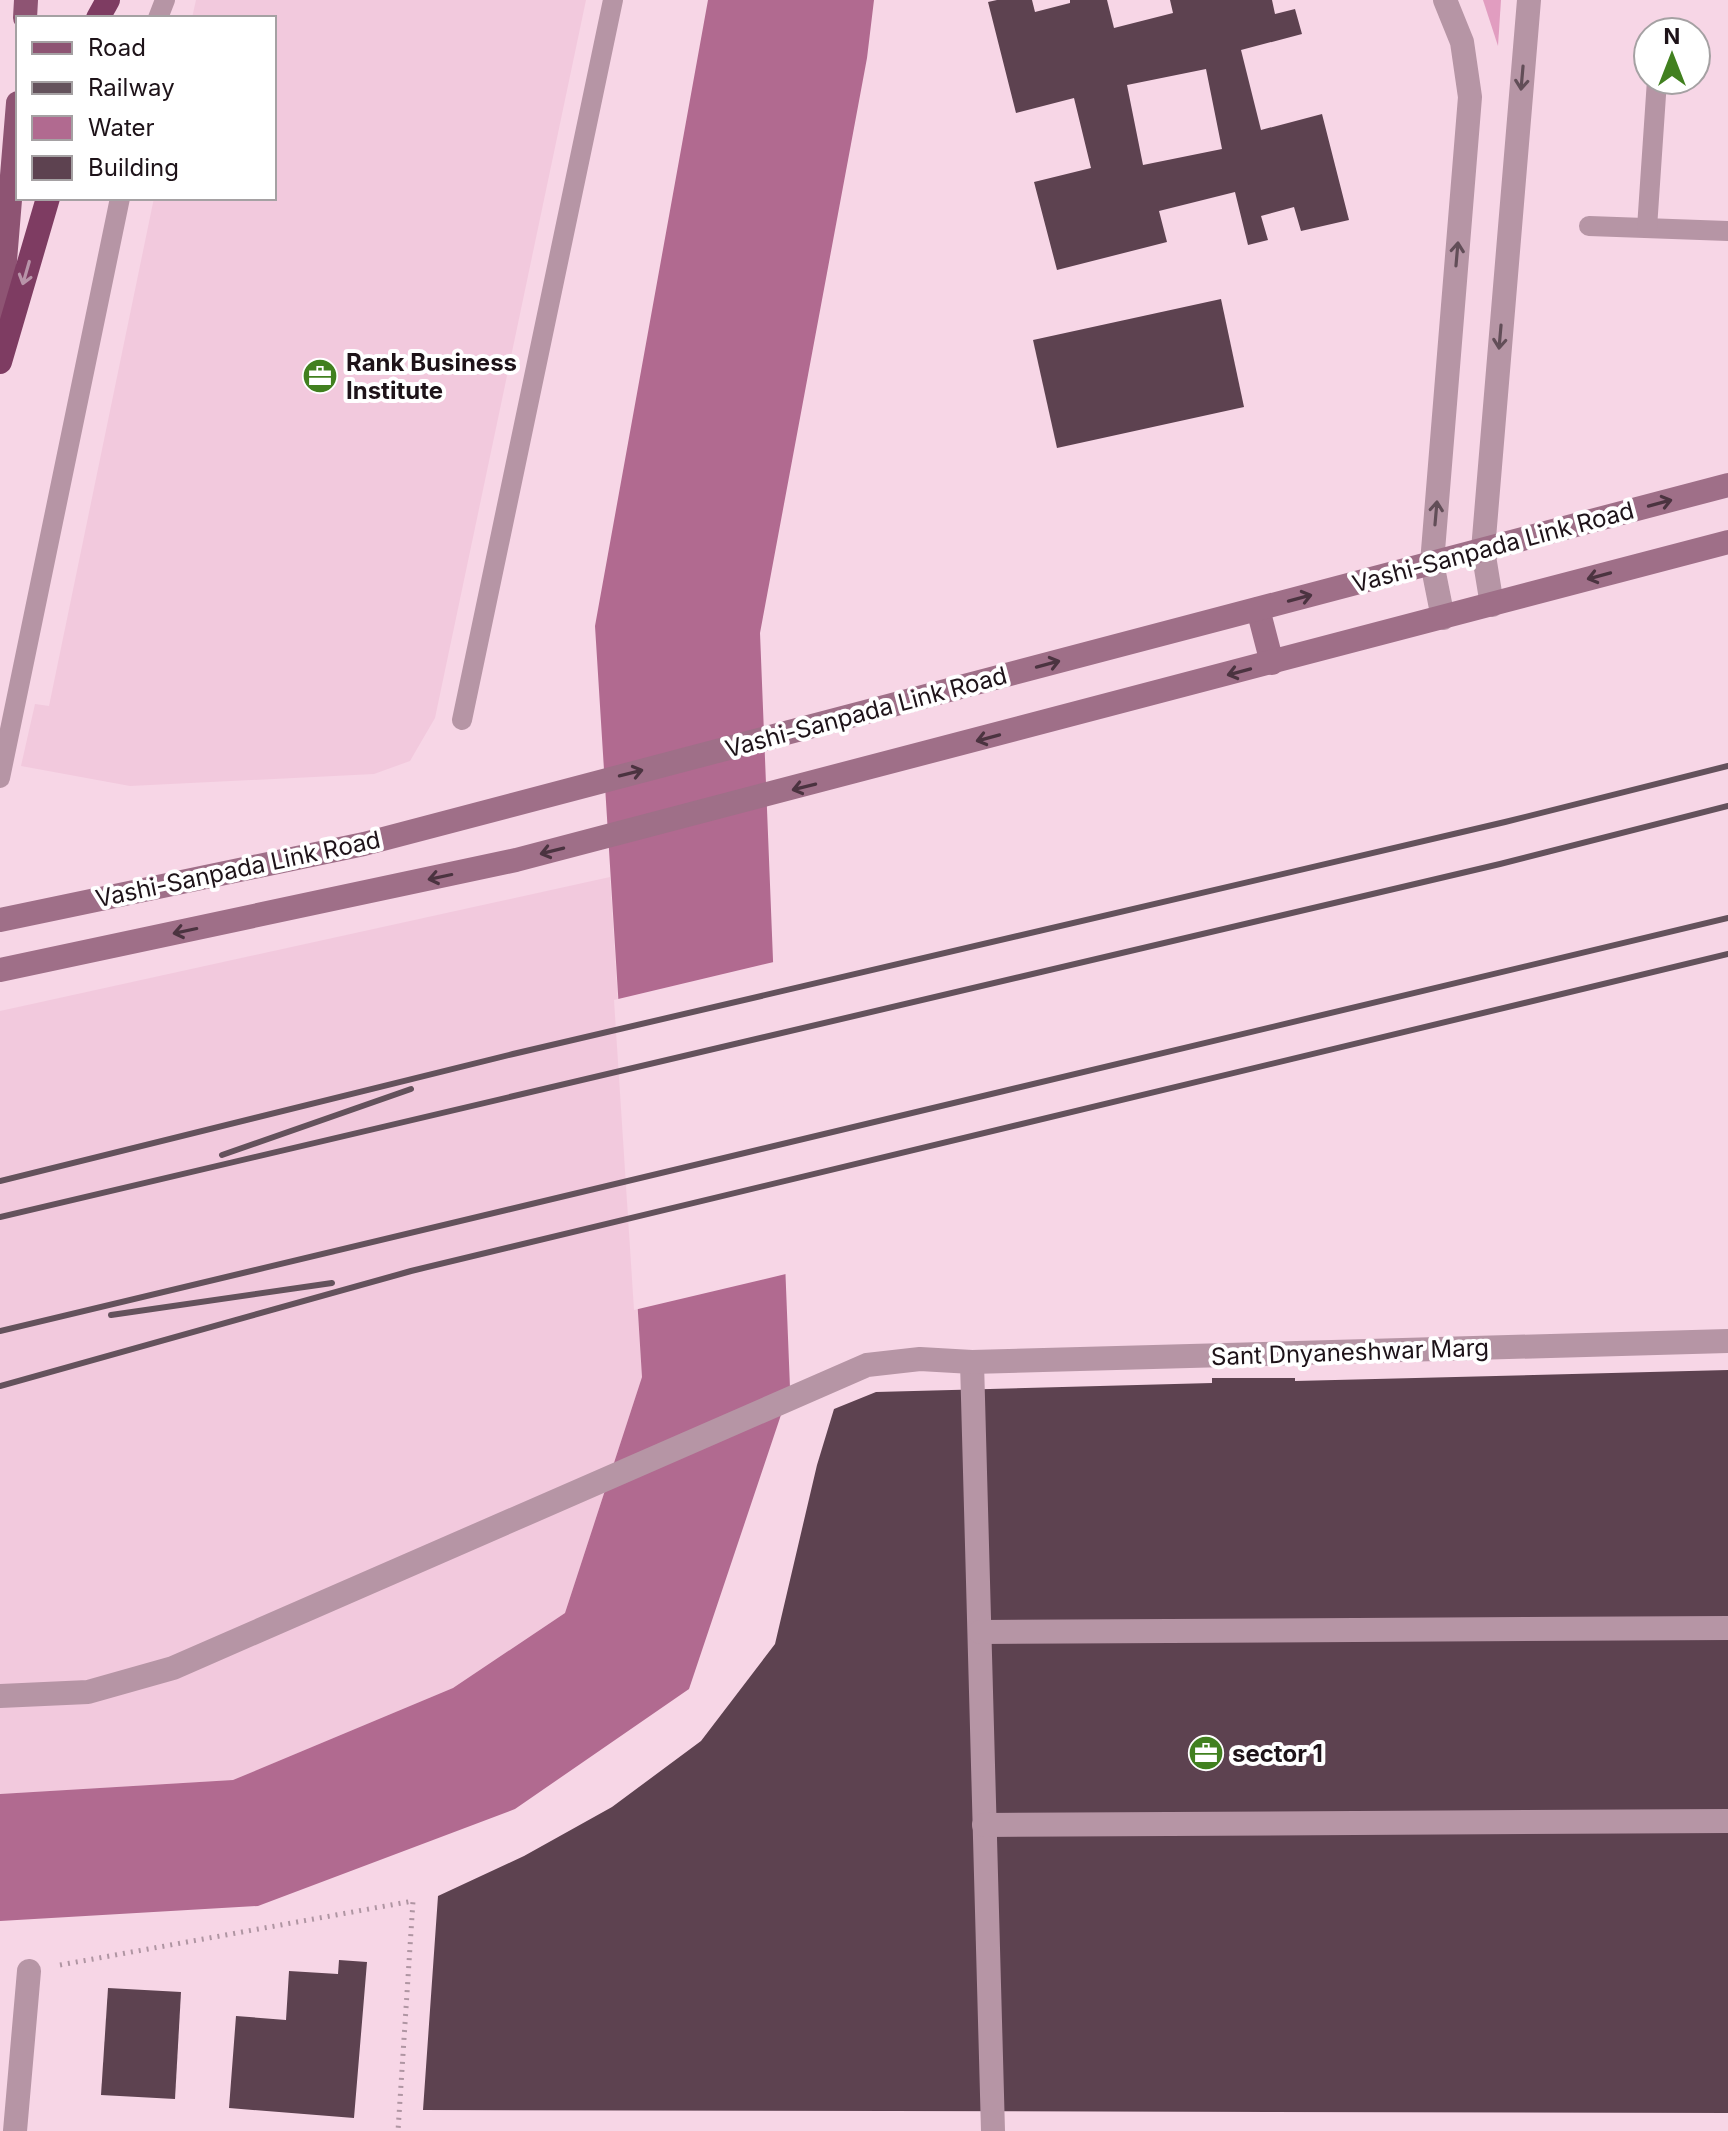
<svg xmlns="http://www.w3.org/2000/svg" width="1728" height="2131" font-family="Inter,sans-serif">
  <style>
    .built { fill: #f2c9dd }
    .green { fill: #e19dc0 }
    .water { fill: #b16a90 }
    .pier { fill: #f7d6e6 }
    .building { fill: #5d4250; fill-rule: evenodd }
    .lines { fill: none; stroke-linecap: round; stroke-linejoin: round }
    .path { stroke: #af95a2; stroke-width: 5; stroke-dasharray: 2 6; stroke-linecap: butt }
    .service { stroke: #b695a5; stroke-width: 20 }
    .minor { stroke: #b695a5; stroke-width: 24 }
    .tertiary { stroke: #b695a5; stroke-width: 24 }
    .secondary { stroke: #9f6f88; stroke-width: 24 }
    .primary { stroke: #8e5473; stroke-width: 24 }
    .motorway { stroke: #7e3c62; stroke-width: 24 }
    .rail { stroke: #64525c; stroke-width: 6 }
    .oneway { stroke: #624e58 }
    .oneway2 { stroke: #b894a9 }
    .oneway3 { stroke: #4b3340 }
    .labels { text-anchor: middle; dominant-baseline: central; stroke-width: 8; stroke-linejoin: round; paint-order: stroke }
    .poi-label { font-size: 24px; font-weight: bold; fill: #1e1319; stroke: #fff; text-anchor: start }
    .street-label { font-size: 24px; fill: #1e1319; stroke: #fff }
  </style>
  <rect width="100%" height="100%" fill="#f7d6e6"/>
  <!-- built -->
  <g class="built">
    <polygon points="196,0 586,0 435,718 410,761 374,774 130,786 21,766 35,704 49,706 154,198 274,198 274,18 192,18"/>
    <polygon points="610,877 642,1377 565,1613 453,1688 233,1780 0,1794 0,1011"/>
  </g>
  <!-- green -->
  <polygon class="green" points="1483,0 1501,0 1498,46"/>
  <!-- water -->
  <polygon class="water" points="708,0 874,0 867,58 760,633 790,1388 689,1689 515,1809 258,1906 0,1921 0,1794 233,1780 453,1688 565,1613 642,1377 595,626"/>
  <!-- pier -->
  <polygon class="pier" points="778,961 790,1273 634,1310 614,1000"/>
  <!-- building -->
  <g class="building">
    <path d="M997,0H1032L1035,12L1070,3V0H1107L1114,28L1173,13L1170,0H1272L1275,14L1295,9L1302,34L1241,50L1261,130L1322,114L1349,220L1301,231L1294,207L1261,216L1268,240L1248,245L1235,192L1159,211L1167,242L1057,270L1034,182L1091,168L1074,98L1016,113L988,2ZM1206,69L1222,149L1143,165L1127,85Z"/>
    <polygon points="1221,299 1244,407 1057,448 1033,340"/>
    <polygon points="1728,1370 1728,2113 423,2110 438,1896 524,1856 612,1807 701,1741 775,1644 817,1465 834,1409 876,1392 1212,1383 1212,1378 1295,1378 1295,1381"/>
    <polygon points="339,1960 367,1962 354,2118 229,2108 236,2016 286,2020 289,1971 338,1974"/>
    <polygon points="108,1988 181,1992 175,2099 101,2095"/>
  </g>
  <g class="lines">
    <!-- path -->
    <polyline class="path" points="60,1965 413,1901 398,2131"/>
    <!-- service -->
    <g class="service">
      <polyline points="158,18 165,0"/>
      <polyline points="1589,226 1728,231"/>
      <polyline points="1647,228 1657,80"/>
      <polyline points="462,720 613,0"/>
      <polyline points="0,778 120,198"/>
    </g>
    <!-- minor -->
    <g class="minor">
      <polyline points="972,1362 993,2131"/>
      <polyline points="980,1632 1728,1628"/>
      <polyline points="0,1696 88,1692 173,1668 867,1365 920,1359 972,1362 1728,1341"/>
      <polyline points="984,1825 1728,1821"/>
      <polyline points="15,2131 29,1971"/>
    </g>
    <!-- tertiary -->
    <g class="tertiary">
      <polyline points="1492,605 1483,550 1529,0"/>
      <polyline points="1443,618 1432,563 1470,97 1462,42 1445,0"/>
    </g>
    <!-- secondary -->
    <g class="secondary">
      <polyline points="1258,609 1272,663"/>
      <polyline points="0,920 364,844 1728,485"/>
      <polyline points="0,970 516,860 1728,542"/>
    </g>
    <!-- primary -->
    <g class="primary">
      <polyline points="25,18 26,0"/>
      <polyline points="0,321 18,103"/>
    </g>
    <!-- motorway -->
    <g class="motorway">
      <polyline points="98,18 108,0"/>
      <polyline points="0,362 48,198"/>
    </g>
    <!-- rail -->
    <g class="rail">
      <polyline points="222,1155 411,1089"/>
      <polyline points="0,1181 513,1054 1505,822 1728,766"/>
      <polyline points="0,1217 1500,864 1728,806"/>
      <polyline points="111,1315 332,1283"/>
      <polyline points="0,1331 1728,918"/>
      <polyline points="0,1386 411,1271 1728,954"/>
    </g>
  </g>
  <!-- one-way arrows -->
  <defs><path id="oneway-shaft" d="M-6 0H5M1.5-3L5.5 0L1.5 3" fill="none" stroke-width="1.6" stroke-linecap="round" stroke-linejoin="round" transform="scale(2)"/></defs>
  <g class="oneway">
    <use href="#oneway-shaft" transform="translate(1522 78) rotate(95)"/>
    <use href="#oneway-shaft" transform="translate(1457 254) rotate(-85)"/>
    <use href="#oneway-shaft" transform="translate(1500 337) rotate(95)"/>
    <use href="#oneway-shaft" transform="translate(1436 513) rotate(-85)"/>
  </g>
  <use class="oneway2" href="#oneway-shaft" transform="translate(26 273) rotate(106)"/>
  <g class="oneway3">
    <use href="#oneway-shaft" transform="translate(1660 503) rotate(-15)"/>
    <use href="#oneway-shaft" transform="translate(1599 576) rotate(165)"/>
    <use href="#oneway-shaft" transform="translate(1300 598) rotate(-15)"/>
    <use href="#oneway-shaft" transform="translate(1048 664) rotate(-15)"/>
    <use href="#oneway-shaft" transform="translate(1239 672) rotate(165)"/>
    <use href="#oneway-shaft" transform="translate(988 738) rotate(165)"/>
    <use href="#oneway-shaft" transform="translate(631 773) rotate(-14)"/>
    <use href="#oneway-shaft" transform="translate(804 787) rotate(166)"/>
    <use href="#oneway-shaft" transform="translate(552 851) rotate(166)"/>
    <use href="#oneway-shaft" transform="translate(440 877) rotate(168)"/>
    <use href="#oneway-shaft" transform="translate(185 931) rotate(168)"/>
  </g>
  <!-- icons -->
  <defs>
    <symbol id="office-disc" viewBox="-11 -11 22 22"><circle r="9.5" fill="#41801f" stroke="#fff"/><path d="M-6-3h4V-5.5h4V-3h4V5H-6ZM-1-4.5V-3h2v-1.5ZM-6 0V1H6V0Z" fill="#fff"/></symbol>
  </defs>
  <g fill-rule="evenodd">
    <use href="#office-disc" x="300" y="356" width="40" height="40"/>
    <use href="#office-disc" x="1186" y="1733" width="40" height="40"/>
  </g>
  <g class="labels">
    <!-- poi labels -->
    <g class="poi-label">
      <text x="346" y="362">Rank Business<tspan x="346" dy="28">Institute</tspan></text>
      <text x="1232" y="1753">sector 1</text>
    </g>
    <!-- street labels -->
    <g class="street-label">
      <text transform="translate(1493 547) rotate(-15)">Vashi-Sanpada Link Road</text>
      <text transform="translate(866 712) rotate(-15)">Vashi-Sanpada Link Road</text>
      <text transform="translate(238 869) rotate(-12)">Vashi-Sanpada Link Road</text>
      <text transform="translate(1350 1352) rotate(-2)">Sant Dnyaneshwar Marg</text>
    </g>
  </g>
  <!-- legend -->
  <rect x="16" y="16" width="260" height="184" fill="#ffffff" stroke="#a5a1a3" stroke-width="2"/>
  <rect x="32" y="42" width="40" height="12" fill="#8e5473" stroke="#a5a1a3" stroke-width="2"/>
  <text x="88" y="56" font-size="24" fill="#1e1319">Road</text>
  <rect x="32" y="82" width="40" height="12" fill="#64525c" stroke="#a5a1a3" stroke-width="2"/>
  <text x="88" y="96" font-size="24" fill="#1e1319">Railway</text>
  <rect x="32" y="116" width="40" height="24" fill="#b16a90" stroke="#a5a1a3" stroke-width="2"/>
  <text x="88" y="136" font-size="24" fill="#1e1319">Water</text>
  <rect x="32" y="156" width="40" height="24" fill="#5d4250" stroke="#a5a1a3" stroke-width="2"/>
  <text x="88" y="176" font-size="24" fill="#1e1319">Building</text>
  <!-- north arrow -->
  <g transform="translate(1672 56)"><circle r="38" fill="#ffffff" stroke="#a5a1a3" stroke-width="2"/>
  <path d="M0-6L14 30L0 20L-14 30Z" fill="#41801f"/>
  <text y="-12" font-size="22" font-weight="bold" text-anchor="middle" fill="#1e1319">N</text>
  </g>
</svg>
